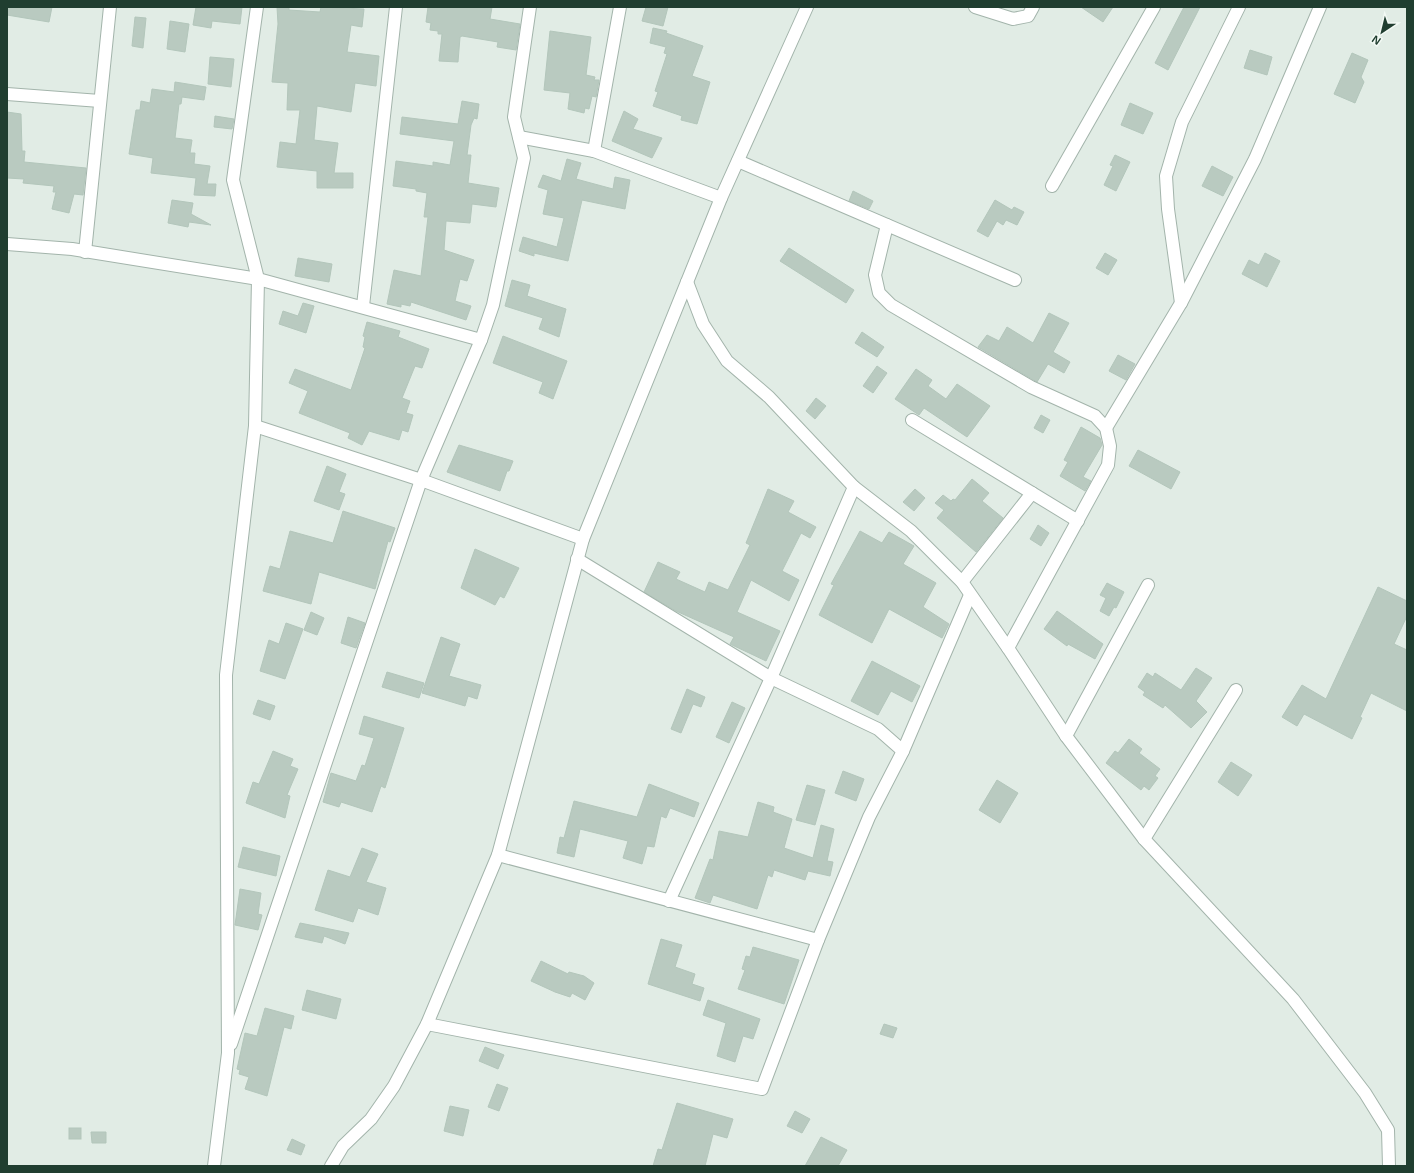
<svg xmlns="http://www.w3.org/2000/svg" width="1414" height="1173" font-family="Helvetica,sans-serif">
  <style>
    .building { fill: #b9cac0; stroke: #b3c6bb }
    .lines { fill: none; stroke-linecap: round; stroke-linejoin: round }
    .minor-casing { stroke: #a3b4ab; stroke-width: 14 }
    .minor { stroke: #fff; stroke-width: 12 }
  </style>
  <rect width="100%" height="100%" fill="#e1ece5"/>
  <!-- building -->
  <g class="building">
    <polygon points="7,7 52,7 49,22 7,15"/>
    <polygon points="196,7 242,7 240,24 212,21 211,28 193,25"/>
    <polygon points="277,7 289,7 289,10 320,12 321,7 364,9 362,27 351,25 347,52 379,56 376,86 355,83 351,112 317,106 314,140 338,143 334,173 353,173 353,188 317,188 317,171 277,167 280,142 296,144 300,110 287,110 288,83 272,82 278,24"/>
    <polygon points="428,7 492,7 490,19 520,24 516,50 497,47 498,42 462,36 460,37 458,62 439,61 442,34 438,34 438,31 430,30 431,23 426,22"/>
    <polygon points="646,7 668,7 663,26 642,21"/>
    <polygon points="1081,7 1113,7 1103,22"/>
    <polygon points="1184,7 1200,7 1168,70 1155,63"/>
    <polygon points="135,17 146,18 143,48 132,46"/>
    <polygon points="170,21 189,24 185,52 167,49"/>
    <polygon points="653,28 667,31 666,33 703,46 692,76 710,82 697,124 681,120 682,116 653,106 658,92 655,91 667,54 664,53 666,47 650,43"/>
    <polygon points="550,31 591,37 586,75 595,77 594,80 599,80 596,97 592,96 589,109 585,108 584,113 568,109 570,93 544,90"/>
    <polygon points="1250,50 1272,57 1267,75 1244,68"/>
    <polygon points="1352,53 1368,60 1361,77 1364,82 1355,103 1334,94"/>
    <polygon points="210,57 234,59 231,87 208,84"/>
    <polygon points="175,82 206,87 204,100 182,97 181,104 179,104 175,138 192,140 190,153 195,153 194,164 210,166 207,184 216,184 215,196 194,195 196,178 151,173 153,158 129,154 136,110 140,110 141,101 150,103 152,89 174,92"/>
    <polygon points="462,101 479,104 477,119 474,118 471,125 467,155 471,155 468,183 499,188 496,207 472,204 470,223 446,221 444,250 474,260 467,281 460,279 455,301 471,306 466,320 411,302 410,306 401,304 401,307 387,304 394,270 421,276 428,217 424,217 427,193 416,191 416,189 393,186 396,161 433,166 433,162 450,165 454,141 400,134 402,117 458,124"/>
    <polygon points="1130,103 1153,113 1143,134 1121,125"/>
    <polygon points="624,111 638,119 633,129 662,138 652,158 612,141"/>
    <polygon points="7,112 21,114 22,151 25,151 24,162 86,168 83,195 74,194 69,213 52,209 56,192 53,192 54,186 23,183 24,179 7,178"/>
    <polygon points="215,116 234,119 232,129 214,127"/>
    <polygon points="1115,155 1130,162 1116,191 1104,185 1113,166 1110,165"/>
    <polygon points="567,159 581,163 576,179 613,189 615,177 630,180 625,209 582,200 568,261 534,253 534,256 519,251 523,237 557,247 564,218 543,214 548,190 538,187 543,175 561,181"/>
    <polygon points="1212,166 1233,177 1223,196 1202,186"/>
    <polygon points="853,191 873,201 869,209 849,201"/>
    <polygon points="172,200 193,203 191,214 211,225 189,222 188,227 168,223"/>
    <polygon points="995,200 1012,210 1014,207 1024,212 1017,225 1006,220 1003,225 997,221 988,237 977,231"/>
    <polygon points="789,248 854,290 846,303 780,261"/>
    <polygon points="1105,253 1117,260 1108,275 1096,268"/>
    <polygon points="1265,253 1280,261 1267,287 1242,274 1249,260 1259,265"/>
    <polygon points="298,258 332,264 329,282 295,276"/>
    <polygon points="512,280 530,285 527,296 566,309 559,337 539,329 543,318 505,306"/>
    <polygon points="303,303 314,306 306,333 279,324 283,311 298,316"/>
    <polygon points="1049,313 1069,323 1053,352 1070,362 1064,373 1048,364 1037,382 978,347 987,335 999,341 1007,327 1033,343"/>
    <polygon points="367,322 400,331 398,337 429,349 422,368 415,366 402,398 410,401 406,413 413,415 408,432 402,430 399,440 369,431 362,445 348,438 350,433 299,413 308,391 289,383 295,369 351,390 365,348 363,347 365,337 363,336"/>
    <polygon points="862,332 884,347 877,357 855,343"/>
    <polygon points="503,336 567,361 553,399 539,393 543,382 493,363"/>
    <polygon points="1118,355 1135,364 1126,380 1109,371"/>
    <polygon points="877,366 887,373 873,393 863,386"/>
    <polygon points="916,369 932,380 928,386 946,399 957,384 990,406 967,437 924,408 919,415 895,399"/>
    <polygon points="816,398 826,406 815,419 806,411"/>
    <polygon points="1041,415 1050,420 1043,433 1034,428"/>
    <polygon points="1081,427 1100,438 1102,445 1083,477 1091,481 1085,491 1060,476 1068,462 1064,460"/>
    <polygon points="459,445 513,461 509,471 507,471 500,491 447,472"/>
    <polygon points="1138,450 1180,472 1171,489 1129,466"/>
    <polygon points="327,466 346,474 339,492 345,494 339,510 314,501"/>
    <polygon points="972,479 989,493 982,501 1003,518 976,552 937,518 944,510 935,503 943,495 951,501 953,499 955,500"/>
    <polygon points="768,489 794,501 788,512 816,527 810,538 801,533 782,571 799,580 789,601 751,580 737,612 780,631 766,661 730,644 734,637 676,611 644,592 658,562 680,572 676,579 705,592 709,582 728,590 750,545 746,543"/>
    <polygon points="915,489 925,498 914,511 903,502"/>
    <polygon points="343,511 395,528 390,542 388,541 375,589 319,572 311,604 263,591 270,566 280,569 290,531 333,543"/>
    <polygon points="1038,525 1049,533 1041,546 1030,539"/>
    <polygon points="860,531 882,543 889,532 914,546 903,564 936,583 923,607 949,624 942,638 889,609 872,643 819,615 834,585 831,584"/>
    <polygon points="475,549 519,568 504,598 500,596 495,605 461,588"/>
    <polygon points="1107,583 1124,592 1116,608 1114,607 1109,616 1100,611 1106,598 1100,595"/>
    <polygon points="1378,587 1407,601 1407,616 1394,644 1407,650 1407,711 1371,693 1360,717 1362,718 1352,739 1304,714 1297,726 1282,717 1302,685 1326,699"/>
    <polygon points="1057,611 1103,644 1095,659 1068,644 1067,646 1044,629"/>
    <polygon points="311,612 324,618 317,635 304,630"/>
    <polygon points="348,617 365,623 356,648 341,643"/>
    <polygon points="286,623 303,629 285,679 260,671 269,640 279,644"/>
    <polygon points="441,637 460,644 449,676 481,685 477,699 468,696 465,706 422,693"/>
    <polygon points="872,661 920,686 912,702 891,691 878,715 851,701"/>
    <polygon points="1196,668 1212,678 1196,701 1207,712 1191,728 1165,705 1163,708 1143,695 1145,692 1138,687 1147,673 1153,677 1155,673 1181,690"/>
    <polygon points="387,672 424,683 419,698 382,687"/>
    <polygon points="687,689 705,697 701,707 693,704 681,733 671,729"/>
    <polygon points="258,700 275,706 270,720 253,714"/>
    <polygon points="732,702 745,708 729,743 716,737"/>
    <polygon points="364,716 404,728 385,788 381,786 372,812 341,802 339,807 323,802 331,773 356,781 362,765 365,766 374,738 359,734"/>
    <polygon points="1129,739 1142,749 1139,753 1160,769 1155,776 1158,778 1149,790 1144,786 1141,790 1106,763 1115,751 1118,753"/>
    <polygon points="273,751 293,759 290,766 298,769 287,795 290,796 285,818 246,803 253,782 259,784"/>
    <polygon points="1231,762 1252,775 1238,796 1218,782"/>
    <polygon points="843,771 864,779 856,801 835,793"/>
    <polygon points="997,780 1018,793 1000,823 979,810"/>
    <polygon points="649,784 699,803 694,817 670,808 666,818 661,816 654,847 647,846 642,864 623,858 628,841 580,829 574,857 557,853 560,837 564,838 574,801 637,817"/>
    <polygon points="807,785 825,790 815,825 796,820"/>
    <polygon points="758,802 774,807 773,812 792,819 784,848 813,858 821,825 834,829 827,861 833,862 830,876 808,871 805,880 774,870 772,877 768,875 757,909 713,895 710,903 695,898 710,859 713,860 719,831 748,837"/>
    <polygon points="243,847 280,856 276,876 238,867"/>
    <polygon points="362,848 378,854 366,882 386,888 378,915 358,908 353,922 315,910 328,870 350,877"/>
    <polygon points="240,889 261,893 258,914 262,915 258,930 235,925"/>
    <polygon points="300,923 315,926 349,933 345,944 324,936 322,943 295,937"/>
    <polygon points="661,939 682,945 675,967 695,974 692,984 704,988 700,1001 648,984"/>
    <polygon points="753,947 799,960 784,1004 738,989 745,970 742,969 746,956 750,957"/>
    <polygon points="541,961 568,974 569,972 584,976 594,983 585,1000 572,993 570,997 555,992 531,981"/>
    <polygon points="307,990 341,999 336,1019 302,1010"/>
    <polygon points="708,1000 760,1019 753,1039 743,1036 735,1062 717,1056 726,1023 703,1015"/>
    <polygon points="265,1008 294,1016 291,1029 284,1027 267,1096 245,1089 249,1077 239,1074 240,1070 237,1069 245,1033 257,1036"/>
    <polygon points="884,1024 897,1028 893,1038 880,1034"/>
    <polygon points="485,1047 504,1055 498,1069 479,1061"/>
    <polygon points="497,1084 508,1088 499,1111 488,1107"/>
    <polygon points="677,1103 733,1119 727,1138 713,1134 705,1166 653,1166 658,1149 662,1150"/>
    <polygon points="450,1106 469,1110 463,1136 444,1131"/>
    <polygon points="795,1111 810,1119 802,1133 787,1126"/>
    <rect x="69" y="1128" width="12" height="11"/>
    <polygon points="91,1132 106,1132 106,1143 92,1143"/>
    <polygon points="821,1137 847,1150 838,1166 805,1166"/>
    <polygon points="292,1139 305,1145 301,1155 287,1150"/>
  </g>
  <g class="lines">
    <defs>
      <g id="minor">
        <polyline points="975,7 1013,19 1028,16 1033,7"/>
        <polyline points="7,94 100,101"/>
        <polyline points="519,137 594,151 721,198"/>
        <polyline points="594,151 620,7"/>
        <polyline points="738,161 1015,280"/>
        <polyline points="1052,186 1154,7"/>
        <polyline points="887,225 875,275 879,293 891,305 1031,387 1095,416 1106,428 1110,446 1108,465 1008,648"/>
        <polyline points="7,244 72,249 258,279 481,340"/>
        <polyline points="85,252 110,7"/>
        <polyline points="1181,303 1168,209 1166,176 1182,122 1239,7"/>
        <polyline points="363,306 396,7"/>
        <polyline points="912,420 1078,521"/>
        <polyline points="255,426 421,480 583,539"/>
        <polyline points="1106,428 1181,303 1255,159 1320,7"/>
        <polyline points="854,487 911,531 962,582 1008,648 1066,736 1144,839 1293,999 1365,1093 1388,1130 1389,1166"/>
        <polyline points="577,559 771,678 878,729 903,751"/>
        <polyline points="962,582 1032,493"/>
        <polyline points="1066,736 1148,585"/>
        <polyline points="1144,839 1236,690"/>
        <polyline points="498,855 818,940"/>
        <polyline points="669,901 771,678 854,487 769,397 727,361 703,324 687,282"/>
        <polyline points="427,1024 762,1089 818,940 869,817 903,751 970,595"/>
        <polyline points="231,1044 421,480 481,340 493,305 524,158 514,117 530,7"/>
        <polyline points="214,1166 228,1053 226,675 255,426 258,279 233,180 257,7"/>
        <polyline points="331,1166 343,1146 371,1119 394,1086 427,1024 498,855 583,539 721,198 807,7"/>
      </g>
    </defs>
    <!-- minor casing -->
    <use href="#minor" class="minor-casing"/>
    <!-- minor -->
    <use href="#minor" class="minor"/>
  </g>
  <!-- border -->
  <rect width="1414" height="1173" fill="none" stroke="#203e30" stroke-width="16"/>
  <!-- north arrow -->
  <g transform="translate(1382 32) rotate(215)" stroke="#f2f9f4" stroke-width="3" paint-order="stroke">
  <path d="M0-3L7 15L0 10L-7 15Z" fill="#203e30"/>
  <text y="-6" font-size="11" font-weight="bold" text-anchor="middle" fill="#203e30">N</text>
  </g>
</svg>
